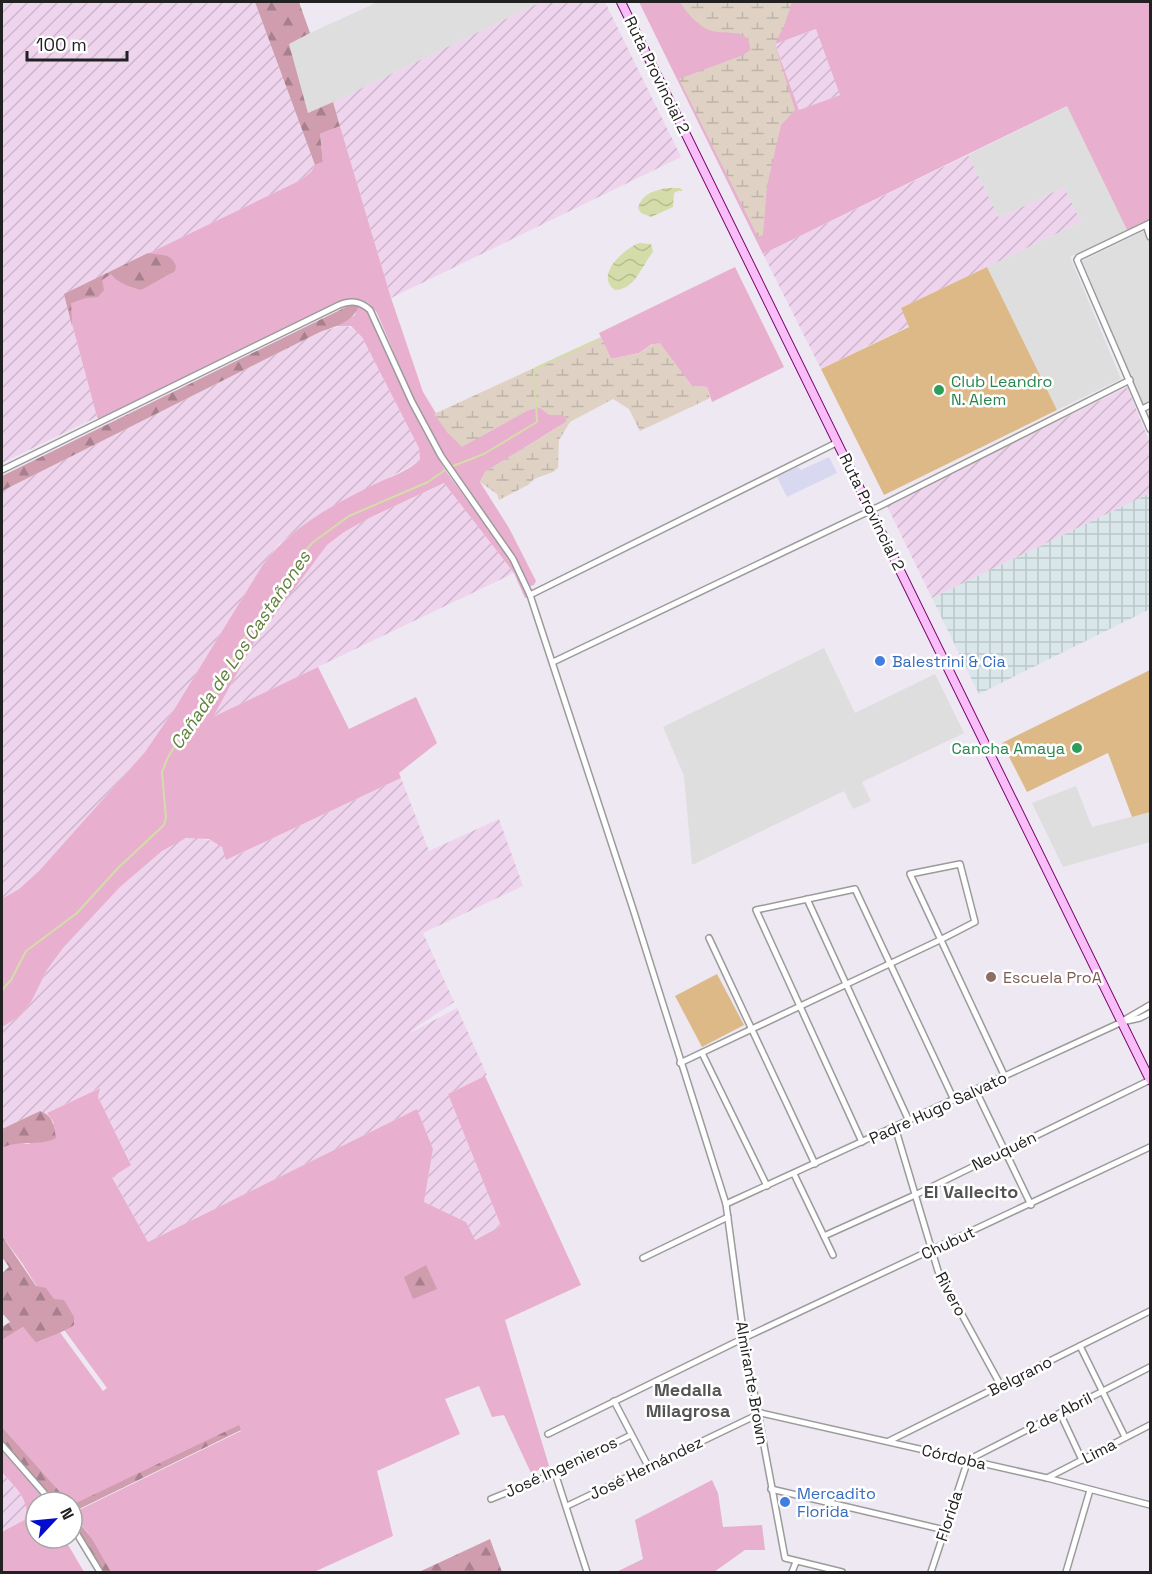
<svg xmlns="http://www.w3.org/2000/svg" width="1152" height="1574" font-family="'Space Grotesk',sans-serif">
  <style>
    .residential { fill: #dededf }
    .commercial { fill: #d8d8f1 }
    .industrial { fill: url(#industrial-grid) }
    .farmland { fill: url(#farmland-furrows) }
    .grass { fill: #e9afce; fill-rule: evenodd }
    .forest { fill: url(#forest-firs) }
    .wetland { fill: url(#wetland-marsh) }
    .pitch { fill: #deb988 }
    .water { fill: url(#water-waves) }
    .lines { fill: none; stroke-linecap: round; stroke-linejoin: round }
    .stream { stroke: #d4dda9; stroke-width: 2 }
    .street-casing { stroke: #9b9b9b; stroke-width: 8 }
    .secondary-casing { stroke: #780771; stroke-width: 10 }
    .street { stroke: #fff; stroke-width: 5 }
    .secondary { stroke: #f9bef8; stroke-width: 8 }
    .leisure-dot { fill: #2e9e5b; stroke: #fff; stroke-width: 2 }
    .shop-dot { fill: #3f7fe0; stroke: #fff; stroke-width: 2 }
    .education-dot { fill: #8d6e63; stroke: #fff; stroke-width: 2 }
    .labels { text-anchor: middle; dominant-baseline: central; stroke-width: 5; stroke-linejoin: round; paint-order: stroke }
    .street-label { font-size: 16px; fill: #212121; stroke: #fff }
    .leisure-label { font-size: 16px; fill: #27864d; stroke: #fff; text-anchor: start }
    .shop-label { font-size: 16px; fill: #366cbe; stroke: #fff; text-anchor: start }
    .education-label { font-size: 16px; fill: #785e54; stroke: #fff; text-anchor: start }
    .water-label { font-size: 18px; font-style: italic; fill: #61803c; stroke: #fff }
    .neighbourhood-label { font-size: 18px; font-weight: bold; fill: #545454; stroke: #fff }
  </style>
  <defs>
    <pattern id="industrial-grid" width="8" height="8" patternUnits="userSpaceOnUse" patternTransform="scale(1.5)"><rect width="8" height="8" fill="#dae7ea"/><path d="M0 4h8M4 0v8" fill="none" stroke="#bbc6c8"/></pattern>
    <pattern id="farmland-furrows" width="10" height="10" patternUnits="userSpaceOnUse" patternTransform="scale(1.5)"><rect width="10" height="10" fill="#efd4ee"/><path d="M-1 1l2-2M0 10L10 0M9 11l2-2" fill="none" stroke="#cdb6cc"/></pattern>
    <pattern id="forest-firs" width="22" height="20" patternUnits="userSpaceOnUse" patternTransform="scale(1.5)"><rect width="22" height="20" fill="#cf9dae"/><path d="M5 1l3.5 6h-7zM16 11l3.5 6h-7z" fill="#a8808d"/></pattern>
    <pattern id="wetland-marsh" width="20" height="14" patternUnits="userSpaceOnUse" patternTransform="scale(1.5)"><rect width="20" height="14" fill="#dfd2c5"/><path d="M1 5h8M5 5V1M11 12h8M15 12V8" fill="none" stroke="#bfb4a9"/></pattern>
    <pattern id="water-waves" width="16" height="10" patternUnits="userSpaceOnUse" patternTransform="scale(1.5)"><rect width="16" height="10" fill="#d4dda9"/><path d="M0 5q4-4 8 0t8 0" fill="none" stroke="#b6bd91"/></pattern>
  </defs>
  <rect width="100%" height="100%" fill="#ede8f1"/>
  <!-- residential -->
  <g class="residential">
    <polygon points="378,2 541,2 308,114 288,43"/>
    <polygon points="1068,106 1127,230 1070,257 1121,379 1057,410 987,267 1081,222 1064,187 999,218 968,155"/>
    <polygon points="1150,228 1150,419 1082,261"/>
    <polygon points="824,648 855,713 935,674 964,733 862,782 871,801 853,809 844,791 692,865 684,776 663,727"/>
    <polygon points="1076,786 1092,827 1150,812 1150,842 1063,867 1032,803"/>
  </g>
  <!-- commercial -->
  <polygon class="commercial" points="829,457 837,473 787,497 777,477 798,467 801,470"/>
  <!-- industrial -->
  <polygon class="industrial" points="1150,493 1150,609 979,694 932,598"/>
  <!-- farmland -->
  <g class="farmland">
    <polygon points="2,2 255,2 315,165 311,172 301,180 64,294 97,417 2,463"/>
    <polygon points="541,2 605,2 681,157 391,298 333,102"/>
    <polygon points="817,29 840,95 799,110 775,44"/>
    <polygon points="968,155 999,218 1064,187 1081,222 901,308 909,326 821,369 763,254"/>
    <polygon points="344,325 356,330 362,337 419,448 420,459 409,467 335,505 293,533 278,545 262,566 175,708 145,752 39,871 19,889 2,899 2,491 320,332"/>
    <polygon points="1127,387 1150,443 1150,493 932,598 887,506"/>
    <polygon points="444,483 514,573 213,717 254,643 327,545 344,532 371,517"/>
    <polygon points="401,778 429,851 499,819 523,886 423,933 454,1002 411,1031 412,1032 457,1008 487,1075 448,1094 501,1226 474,1240 466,1222 424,1202 433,1149 417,1109 148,1242 112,1176 131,1164 98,1097 99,1088 47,1113 40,1111 2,1129 2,1027 20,1016 31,1002 47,970 63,948 120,887 144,866 162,851 180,840 196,837 216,842 222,847 227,860"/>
    <polygon points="2,1472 23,1497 28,1508 26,1519 2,1532"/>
  </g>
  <!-- grass -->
  <g class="grass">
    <path d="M639,2H1150V219L1127,230L1067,106L763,254ZM816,29L840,95L799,110L775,44Z"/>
    <path d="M340,126L391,298L423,392L448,433L539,407L550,415H563L567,419L566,422L485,472L480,482L509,528L536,581L534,585L530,586C509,541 474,505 448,463C419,415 399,364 377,313C368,299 359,297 343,301L98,419L97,417L64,294L301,180L311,172L315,165L323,162L320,134Z"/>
    <polygon points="735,267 784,367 712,402 707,387 692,386 678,368 652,344 639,353 611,359 599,333"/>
    <path d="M350,305C360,303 366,309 371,317L419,423L445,470L511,560L528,597L525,598L514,573L444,483L371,517L344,532L327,545L254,643L213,717L318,667L349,729L416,697L437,743L399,773L401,778L226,860L222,847L209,839L186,838L162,851L120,887L63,948L47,970L31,1002L20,1016L2,1027V899L19,889L39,871L145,752L175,708L262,566C290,527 333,505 375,484C389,477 410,471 420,459L419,448L362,337L351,326H336L355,315L357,306Z"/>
    <polygon points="485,1076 581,1285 505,1320 549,1466 531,1473 504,1415 492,1417 479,1386 445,1399 460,1434 377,1471 393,1536 314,1572 111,1572 93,1540 77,1519 75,1512 241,1431 238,1426 73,1506 72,1502 69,1502 2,1427 2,1340 23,1327 36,1343 59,1331 103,1391 107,1388 65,1331 22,1263 2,1236 2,1148 13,1142 29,1144 54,1123 47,1113 100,1088 98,1097 131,1165 112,1177 148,1242 417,1109 433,1149 424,1202 466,1222 475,1240 501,1226 448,1094"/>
    <path d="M2,1451L47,1502H36V1538H64L84,1572H2V1532L26,1519C30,1498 14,1487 2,1472Z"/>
    <polygon points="712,1480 718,1493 723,1527 762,1525 765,1550 745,1550 714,1572 616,1572 643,1559 635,1520"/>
  </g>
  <!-- forest -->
  <g class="forest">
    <polygon points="255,2 299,2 310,33 289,44 308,113 333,102 340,126 320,134 323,162 315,165"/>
    <path d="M148,253C162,256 170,252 176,266L175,271L141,290C130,287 118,283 111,274L102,280L104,290L98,297L86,298L71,303L72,326L64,294Z"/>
    <path d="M350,305L357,306L358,308C352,322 334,327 320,332L2,491V476Z"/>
    <path d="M40,1111C53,1115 54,1126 56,1138C38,1147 19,1139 2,1148V1129Z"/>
    <path d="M2,1236L36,1286L46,1288L54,1299L64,1300L74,1317V1325C63,1333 49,1336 36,1343L23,1327L2,1340V1327L10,1322L2,1313V1273L9,1267L2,1257Z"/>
    <polygon points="426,1265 437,1289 413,1299 404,1277"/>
    <polygon points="239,1425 241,1430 75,1511 77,1520 93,1540 111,1572 104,1572 72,1520 72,1505"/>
    <polygon points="2,1427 69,1502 57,1502 2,1441"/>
    <polygon points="490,1539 502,1572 419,1572"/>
  </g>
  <!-- wetland -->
  <g class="wetland">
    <path d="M680,2H792L784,26L775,44L795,110L781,125L767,186L763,235L758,237L679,79L743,55L750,50C751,27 727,35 712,31C698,27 687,13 680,2Z"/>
    <polygon points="601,337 611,359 639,353 653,344 660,343 692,386 707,387 710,398 640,431 629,409 613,399 570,422 559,440 558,468 553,472 534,479 528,485 499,500 497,494 480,482 485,472 566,422 567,419 563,415 550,415 539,407 527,411 462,447 448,433 434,414"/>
  </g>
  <!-- pitch -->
  <g class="pitch">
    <polygon points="987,267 1057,410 884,495 821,369 909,327 901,308"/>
    <polygon points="1150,670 1150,812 1132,817 1108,753 1027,792 1002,743"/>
    <polygon points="717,974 744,1025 702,1047 675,996"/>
  </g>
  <!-- water -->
  <g class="water">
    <path d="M666,188H680L683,191H678L674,193L673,207L651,217L641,213L638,208C642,194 653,191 666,188Z"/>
    <path d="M639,243L651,244L653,252C642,265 635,290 615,290C594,275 624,249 639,243Z"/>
  </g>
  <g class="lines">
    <!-- stream -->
    <polyline class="stream" points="2,990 11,980 26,951 77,913 118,868 164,825 166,818 162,772 168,757 185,730 214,694 240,644 298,560 312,543 349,516 428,482 448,468 484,454 537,422 534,372 536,368 595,341"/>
    <defs>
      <g id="street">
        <polyline points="1150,223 1079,257 1077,260 1150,429"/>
        <polyline points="1146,225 1150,237"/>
        <polyline points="1142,409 1150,405"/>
        <path d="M2,470L339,305C351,300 360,301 370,310L412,402L441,456L513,559L530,595L633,909L726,1204L744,1338L785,1558L842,1572"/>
        <polyline points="530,595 838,442"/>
        <polyline points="553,662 880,506 1130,380"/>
        <polyline points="807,899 909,1121"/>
        <polyline points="709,938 815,1164"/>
        <polyline points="1126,1019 1150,1005"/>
        <polyline points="702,1053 767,1186"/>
        <polyline points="680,1063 940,940 975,922 960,864 910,874 1005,1077"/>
        <polyline points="976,1091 1031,1205"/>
        <polyline points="895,1127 938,1271 1001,1386"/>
        <polyline points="862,1142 756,910 855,889 954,1100"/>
        <polyline points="794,1174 833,1255"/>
        <polyline points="726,1204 1122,1022 1140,1018 1150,1013"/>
        <polyline points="824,1236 915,1195 1150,1080"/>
        <polyline points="643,1258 728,1217"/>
        <polyline points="1080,1346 1125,1437"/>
        <polyline points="614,1401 648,1466"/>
        <polyline points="1060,1413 1082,1460"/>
        <polyline points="548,1434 744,1338 1150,1147"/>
        <polyline points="889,1441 1150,1311"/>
        <polyline points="2,1445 52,1502"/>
        <polyline points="555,1473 587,1572"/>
        <polyline points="1047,1478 1150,1425"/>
        <polyline points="771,1489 945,1530"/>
        <polyline points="491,1499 555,1473 631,1435"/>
        <polyline points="567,1506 761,1413 1047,1478 1150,1505"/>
        <polyline points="72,1526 100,1572"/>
        <polyline points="792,1572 796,1562"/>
        <polyline points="931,1572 968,1460 1150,1367"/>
        <polyline points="1066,1572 1090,1490"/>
      </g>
      <polyline id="secondary" points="621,2 1150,1080"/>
    </defs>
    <!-- street casing -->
    <use href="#street" class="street-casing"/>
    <!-- secondary casing -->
    <use href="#secondary" class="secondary-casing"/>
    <!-- street -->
    <use href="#street" class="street"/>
    <!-- secondary -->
    <use href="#secondary" class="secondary"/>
  </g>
  <!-- markers -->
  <g class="leisure-dot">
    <circle cx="939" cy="390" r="6"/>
    <circle cx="1077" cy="748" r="6"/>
  </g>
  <g class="shop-dot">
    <circle cx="880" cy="661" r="6"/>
    <circle cx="785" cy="1502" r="6"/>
  </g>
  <circle class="education-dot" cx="991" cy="977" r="6"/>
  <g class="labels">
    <!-- street labels -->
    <g class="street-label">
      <text transform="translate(657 75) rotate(64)">Ruta Provincial 2</text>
      <text transform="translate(872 512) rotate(64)">Ruta Provincial 2</text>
      <text transform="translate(938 1108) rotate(-25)">Padre Hugo Salvato</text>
      <text transform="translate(1004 1151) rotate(-26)">Neuquén</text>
      <text transform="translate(948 1243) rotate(-25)">Chubut</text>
      <text transform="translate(951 1294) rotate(62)">Rivero</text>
      <text transform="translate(1020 1376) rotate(-27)">Belgrano</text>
      <text transform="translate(752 1383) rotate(80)">Almirante Brown</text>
      <text transform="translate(1059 1413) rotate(-27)">2 de Abril</text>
      <text transform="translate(1099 1451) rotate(-27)">Lima</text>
      <text transform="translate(954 1457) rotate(13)">Córdoba</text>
      <text transform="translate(561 1467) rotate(-25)">José Ingenieros</text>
      <text transform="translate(646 1468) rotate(-26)">José Hernández</text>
      <text transform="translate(949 1516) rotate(-72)">Florida</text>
    </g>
    <!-- leisure labels -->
    <g class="leisure-label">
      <text x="951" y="381">Club Leandro<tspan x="951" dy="18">N. Alem</tspan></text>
      <text x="1065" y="748" text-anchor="end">Cancha Amaya</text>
    </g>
    <!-- shop labels -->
    <g class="shop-label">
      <text x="892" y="661">Balestrini &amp; Cia</text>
      <text x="797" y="1493">Mercadito<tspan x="797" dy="18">Florida</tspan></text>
    </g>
    <!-- education labels -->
    <g class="education-label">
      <text x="1003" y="977">Escuela ProA</text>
    </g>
    <!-- water labels -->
    <g class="water-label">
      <text transform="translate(240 650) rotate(-56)">Cañada de Los Castañones</text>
    </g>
    <!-- neighbourhood labels -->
    <g class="neighbourhood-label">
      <text x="971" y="1191">El Vallecito</text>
      <text x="688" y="1389">Medalla<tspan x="688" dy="21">Milagrosa</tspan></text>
    </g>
  </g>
  <!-- border -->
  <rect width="1152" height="1574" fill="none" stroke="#212121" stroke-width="6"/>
  <!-- north arrow -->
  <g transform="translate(54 1520) rotate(64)"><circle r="28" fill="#ffffff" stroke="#a6a6a6" stroke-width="1.5"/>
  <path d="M0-4.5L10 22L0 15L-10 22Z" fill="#040dcd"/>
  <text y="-9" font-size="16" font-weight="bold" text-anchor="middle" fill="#212121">N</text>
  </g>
  <!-- scale -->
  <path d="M27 51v9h100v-9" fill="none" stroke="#212121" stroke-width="3"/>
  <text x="36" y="51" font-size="18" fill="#212121" stroke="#ffffff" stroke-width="4.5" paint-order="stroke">100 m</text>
</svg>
